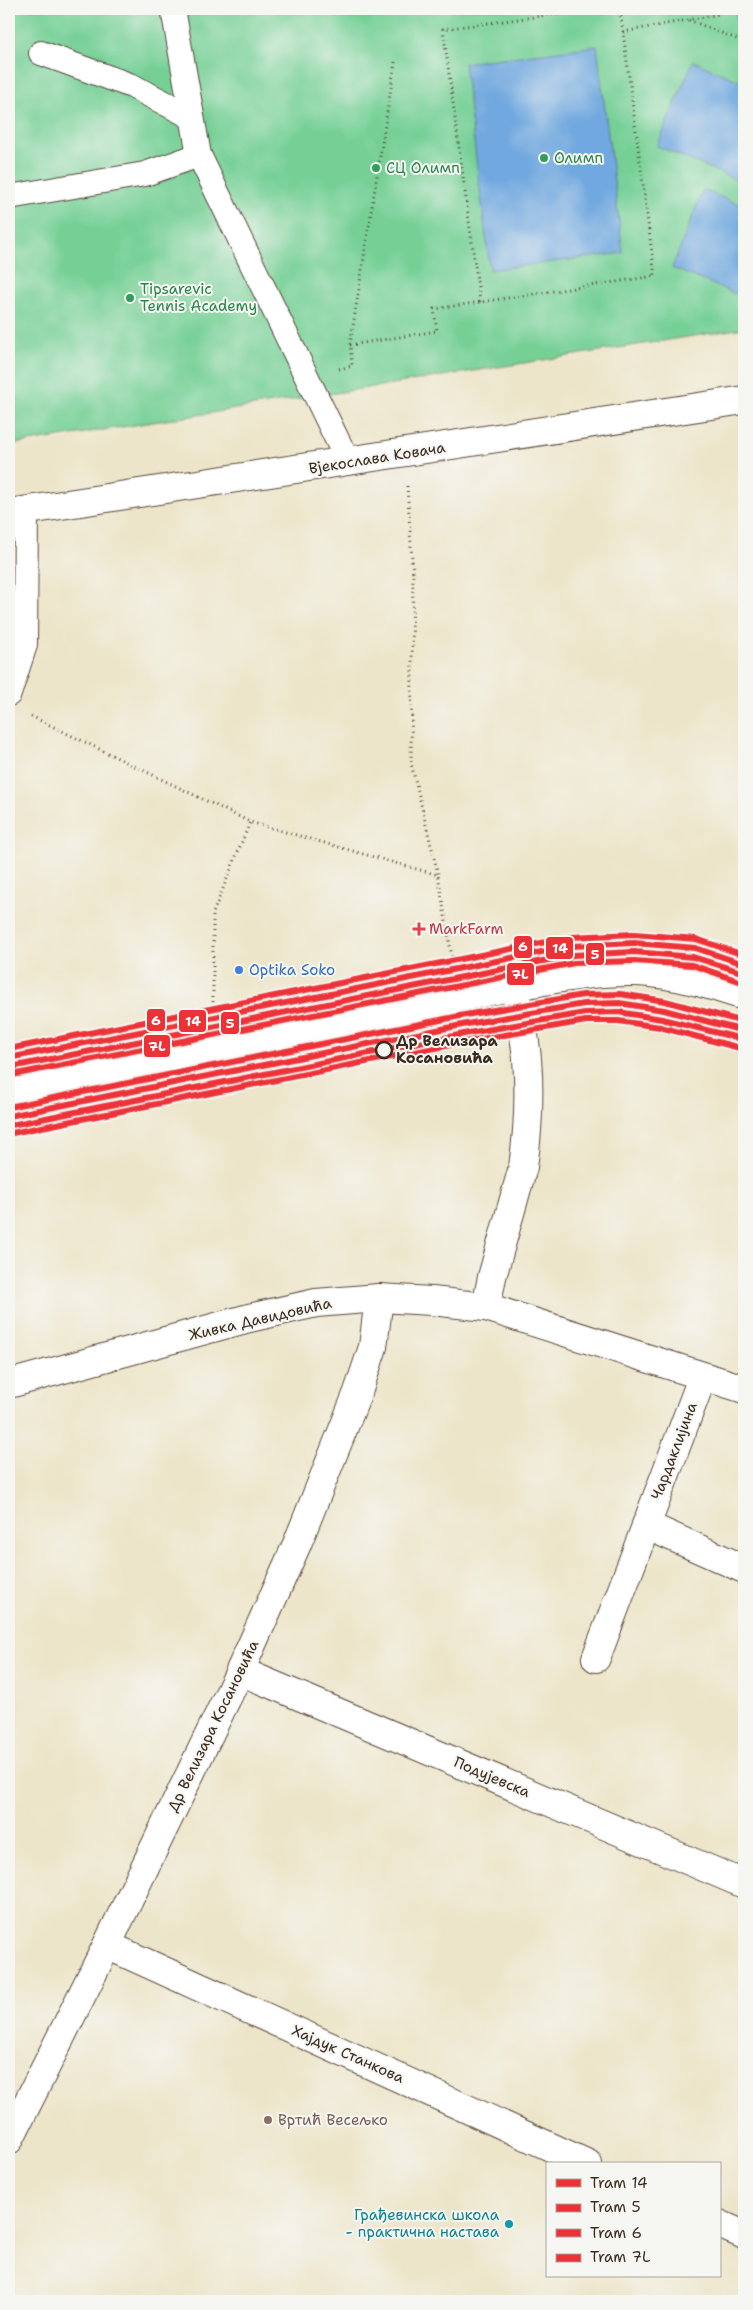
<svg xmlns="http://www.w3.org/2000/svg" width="753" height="2310" font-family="'Shantell Sans',sans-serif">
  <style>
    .green { fill: #76d096; stroke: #587d5a }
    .water { fill: #71a8df; stroke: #56697e }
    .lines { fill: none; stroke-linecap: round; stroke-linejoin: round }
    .service-casing { stroke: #564638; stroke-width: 26 }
    .minor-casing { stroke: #564638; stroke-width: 30 }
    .tertiary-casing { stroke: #564638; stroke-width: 30 }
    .secondary-casing { stroke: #564638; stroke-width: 30 }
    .path { stroke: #564638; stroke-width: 3; stroke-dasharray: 1 4; stroke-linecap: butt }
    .service { stroke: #fff; stroke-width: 24 }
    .minor { stroke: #fff; stroke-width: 28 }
    .tertiary { stroke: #fff; stroke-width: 28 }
    .secondary { stroke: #fff; stroke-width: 28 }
    .tram-1-casing { stroke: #f6f6f2; stroke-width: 10 }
    .tram-2-casing { stroke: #f6f6f2; stroke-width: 10 }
    .tram-3-casing { stroke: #f6f6f2; stroke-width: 10 }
    .tram-4-casing { stroke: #f6f6f2; stroke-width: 10 }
    .tram-1 { stroke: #ed3237; stroke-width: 6 }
    .tram-2 { stroke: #ed3237; stroke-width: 6 }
    .tram-3 { stroke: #ed3237; stroke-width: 6 }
    .tram-4 { stroke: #ed3237; stroke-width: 6 }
    .leisure-dot { fill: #2e9e5b; stroke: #f6f6f2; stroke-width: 2 }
    .health-dot { fill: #e0444e; stroke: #f6f6f2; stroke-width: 2 }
    .shop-dot { fill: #3f7fe0; stroke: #f6f6f2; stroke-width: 2 }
    .stop-dot { fill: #f6f6f2; stroke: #3b2a1e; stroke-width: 2.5 }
    .education-dot { fill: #8d6e63; stroke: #f6f6f2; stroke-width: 2 }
    .culture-dot { fill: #0f9aa8; stroke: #f6f6f2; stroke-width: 2 }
    .labels { text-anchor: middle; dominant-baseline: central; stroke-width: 4; stroke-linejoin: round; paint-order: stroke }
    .leisure-label { font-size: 15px; fill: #27864d; stroke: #f6f6f2; text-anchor: start }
    .street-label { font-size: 15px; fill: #3b2a1e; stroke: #f6f6f2 }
    .health-label { font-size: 15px; fill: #be3a42; stroke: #f6f6f2; text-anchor: start }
    .shop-label { font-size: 15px; fill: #366cbe; stroke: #f6f6f2; text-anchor: start }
    .stop-label { font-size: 15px; font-weight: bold; fill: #3b2a1e; stroke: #f6f6f2; text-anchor: start }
    .education-label { font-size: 15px; fill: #785e54; stroke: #f6f6f2; text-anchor: start }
    .culture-label { font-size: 15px; fill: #0d838f; stroke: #f6f6f2; text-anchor: end }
    .line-badge { stroke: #f6f6f2; stroke-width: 2 }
    .badge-label { font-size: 14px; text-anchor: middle; font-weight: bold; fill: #fff }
  </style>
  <rect width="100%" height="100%" fill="#f6f6f2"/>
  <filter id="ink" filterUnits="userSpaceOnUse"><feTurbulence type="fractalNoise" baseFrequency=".02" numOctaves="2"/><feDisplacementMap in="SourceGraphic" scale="10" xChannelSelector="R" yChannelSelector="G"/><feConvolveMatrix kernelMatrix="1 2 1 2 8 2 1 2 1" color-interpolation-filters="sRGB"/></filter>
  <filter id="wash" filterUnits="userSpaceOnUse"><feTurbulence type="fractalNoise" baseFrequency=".0096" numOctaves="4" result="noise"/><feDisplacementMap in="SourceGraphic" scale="20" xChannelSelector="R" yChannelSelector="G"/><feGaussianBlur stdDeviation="1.12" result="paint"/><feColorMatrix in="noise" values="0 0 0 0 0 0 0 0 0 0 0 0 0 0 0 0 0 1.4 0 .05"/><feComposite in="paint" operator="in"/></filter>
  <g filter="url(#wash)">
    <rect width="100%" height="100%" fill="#ede5c9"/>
    <!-- green -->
    <polygon class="green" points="9,9 744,9 744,328 9,445"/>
    <!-- water -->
    <g class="water">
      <polygon points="735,9 744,9 744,32 738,33"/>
      <polygon points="597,46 623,253 490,270 464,63"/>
      <polygon points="693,61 744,83 744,183 657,146"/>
      <polygon points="703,190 744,206 744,297 672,268"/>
    </g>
  </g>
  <g filter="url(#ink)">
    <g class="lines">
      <defs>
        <g id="service">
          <polyline points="173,9 199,155 348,462"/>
          <polyline points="41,53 132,86 192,117"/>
          <polyline points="9,197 145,174 199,155"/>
          <polyline points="9,694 25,645 26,511"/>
        </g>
        <g id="minor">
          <polyline points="9,513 744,400"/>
          <polyline points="486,1307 744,1389"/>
          <polyline points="9,1384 249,1318 316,1303 379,1298"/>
          <polyline points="646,1525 744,1569"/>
          <polyline points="596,1658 702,1378"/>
          <polyline points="240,1671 744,1884"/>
          <polyline points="107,1945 588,2164"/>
          <polyline points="719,2224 744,2235"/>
        </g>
        <path id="tertiary" d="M9,2140L107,1945L240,1671L297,1544L358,1392L373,1347L379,1298L432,1301L486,1307L492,1277L523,1167C528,1132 530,1095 527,1059C525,1035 519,1010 515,986"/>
        <path id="secondary" d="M9,1090L515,986C555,979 596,971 636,972C673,973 710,985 744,996"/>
      </defs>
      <!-- service casing -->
      <use href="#service" class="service-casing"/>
      <!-- minor casing -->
      <use href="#minor" class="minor-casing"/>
      <!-- tertiary casing -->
      <use href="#tertiary" class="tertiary-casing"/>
      <!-- secondary casing -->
      <use href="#secondary" class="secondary-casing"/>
      <!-- path -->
      <g class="path">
        <polyline points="689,20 744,42"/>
        <polyline points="623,32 720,14"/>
        <polyline points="480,302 443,29 594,9"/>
        <polyline points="350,345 437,331 434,309 655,276 620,9"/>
        <polyline points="339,369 352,366 350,345 395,62"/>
        <polyline points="407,486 413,573 411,763 438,874"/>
        <polyline points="31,716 250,822 438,875 453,963"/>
        <polyline points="213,1012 213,913 250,822"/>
      </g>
      <!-- service -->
      <use href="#service" class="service"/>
      <!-- minor -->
      <use href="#minor" class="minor"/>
      <!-- tertiary -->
      <use href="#tertiary" class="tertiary"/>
      <!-- secondary -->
      <use href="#secondary" class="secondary"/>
      <defs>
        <g id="tram-1">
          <polyline points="9,1058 572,946 634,943 695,948 744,964"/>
          <polyline points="9,1116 467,1024 584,1004 619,1003 664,1010 744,1031"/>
        </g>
        <g id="tram-2">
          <polyline points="11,1067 573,955 634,952 693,957 741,972"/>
          <polyline points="11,1125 469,1033 585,1013 618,1012 662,1019 742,1039"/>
        </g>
        <g id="tram-3">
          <polyline points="9,1049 571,937 634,934 696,939 744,955"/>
          <polyline points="9,1107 465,1015 583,995 620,994 665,1001 744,1022"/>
        </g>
        <g id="tram-4">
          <polyline points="12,1075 574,963 634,961 692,965 739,981"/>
          <polyline points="12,1133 470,1041 586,1021 618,1021 660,1027 740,1048"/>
        </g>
      </defs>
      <!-- tram-1 casing -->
      <use href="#tram-1" class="tram-1-casing"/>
      <!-- tram-2 casing -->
      <use href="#tram-2" class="tram-2-casing"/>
      <!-- tram-3 casing -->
      <use href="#tram-3" class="tram-3-casing"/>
      <!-- tram-4 casing -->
      <use href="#tram-4" class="tram-4-casing"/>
      <!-- tram-1 -->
      <use href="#tram-1" class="tram-1"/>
      <!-- tram-2 -->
      <use href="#tram-2" class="tram-2"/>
      <!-- tram-3 -->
      <use href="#tram-3" class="tram-3"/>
      <!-- tram-4 -->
      <use href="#tram-4" class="tram-4"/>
    </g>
  </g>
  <!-- markers -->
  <g class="leisure-dot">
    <circle cx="544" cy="158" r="5"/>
    <circle cx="376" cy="168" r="5"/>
    <circle cx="130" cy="298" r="5"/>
  </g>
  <path class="health-dot" d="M416.5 921.5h5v5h5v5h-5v5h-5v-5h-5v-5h5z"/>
  <circle class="shop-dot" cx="239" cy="970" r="5"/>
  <circle class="stop-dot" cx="384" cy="1050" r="8"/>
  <circle class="education-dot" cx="268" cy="2120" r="5"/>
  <circle class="culture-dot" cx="509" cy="2224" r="5"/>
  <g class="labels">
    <!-- leisure labels -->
    <g class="leisure-label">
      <text x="554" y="158">Олимп</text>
      <text x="386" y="168">СЦ Олимп</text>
      <text x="140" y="289">Tipsarevic<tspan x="140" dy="17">Tennis Academy</tspan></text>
    </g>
    <!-- street labels -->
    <g class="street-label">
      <text transform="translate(377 458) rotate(-9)">Вјекослава Ковача</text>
      <text transform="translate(260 1319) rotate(-13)">Живка Давидовића</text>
      <text transform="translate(674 1451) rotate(-69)">Чардаклијина</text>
      <text transform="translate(213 1726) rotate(-64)">Др Велизара Косановића</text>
      <text transform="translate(492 1777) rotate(23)">Подујевска</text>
      <text transform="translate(348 2054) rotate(24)">Хајдук Станкова</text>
    </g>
    <!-- health labels -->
    <g class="health-label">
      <text x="429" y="929">MarkFarm</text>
    </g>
    <!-- shop labels -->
    <g class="shop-label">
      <text x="249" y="970">Optika Soko</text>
    </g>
    <!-- stop labels -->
    <g class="stop-label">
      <text x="396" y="1041">Др Велизара<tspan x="396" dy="17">Косановића</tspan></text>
    </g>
    <!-- education labels -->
    <g class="education-label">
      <text x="278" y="2120">Вртић Весељко</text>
    </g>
    <!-- culture labels -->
    <g class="culture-label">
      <text x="499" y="2215">Грађевинска школа<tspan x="499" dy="17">- практична настава</tspan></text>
    </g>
  </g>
  <g class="line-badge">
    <rect x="513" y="935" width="20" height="24" rx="5" fill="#ed3237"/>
    <rect x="545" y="936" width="29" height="24" rx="5" fill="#ed3237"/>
    <rect x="585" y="942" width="20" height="24" rx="5" fill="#ed3237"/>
    <rect x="506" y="962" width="29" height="24" rx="5" fill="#ed3237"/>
    <rect x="146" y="1008" width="20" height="24" rx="5" fill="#ed3237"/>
    <rect x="178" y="1009" width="29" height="24" rx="5" fill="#ed3237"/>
    <rect x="220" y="1011" width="20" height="24" rx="5" fill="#ed3237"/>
    <rect x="143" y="1034" width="28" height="24" rx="5" fill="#ed3237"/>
  </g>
  <g class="badge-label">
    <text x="523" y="951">6</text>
    <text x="560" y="953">14</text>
    <text x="595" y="959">5</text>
    <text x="520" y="979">7L</text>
    <text x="156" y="1025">6</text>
    <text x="193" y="1026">14</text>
    <text x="230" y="1028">5</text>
    <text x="157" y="1051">7L</text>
  </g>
  <!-- margin -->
  <rect width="753" height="2310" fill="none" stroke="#f6f6f2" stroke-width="30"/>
  <!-- legend -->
  <rect x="546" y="2162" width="175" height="115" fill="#f6f6f2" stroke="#aba49d"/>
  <rect x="556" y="2179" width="25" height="8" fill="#ed3237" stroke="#aba49d"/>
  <text x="590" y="2188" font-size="15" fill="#3b2a1e">Tram 14</text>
  <rect x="556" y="2204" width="25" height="8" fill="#ed3237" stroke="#aba49d"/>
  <text x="590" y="2212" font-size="15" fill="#3b2a1e">Tram 5</text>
  <rect x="556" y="2229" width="25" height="8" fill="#ed3237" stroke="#aba49d"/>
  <text x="590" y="2238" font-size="15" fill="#3b2a1e">Tram 6</text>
  <rect x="556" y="2254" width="25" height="8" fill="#ed3237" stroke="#aba49d"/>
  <text x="590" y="2262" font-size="15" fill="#3b2a1e">Tram 7L</text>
</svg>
